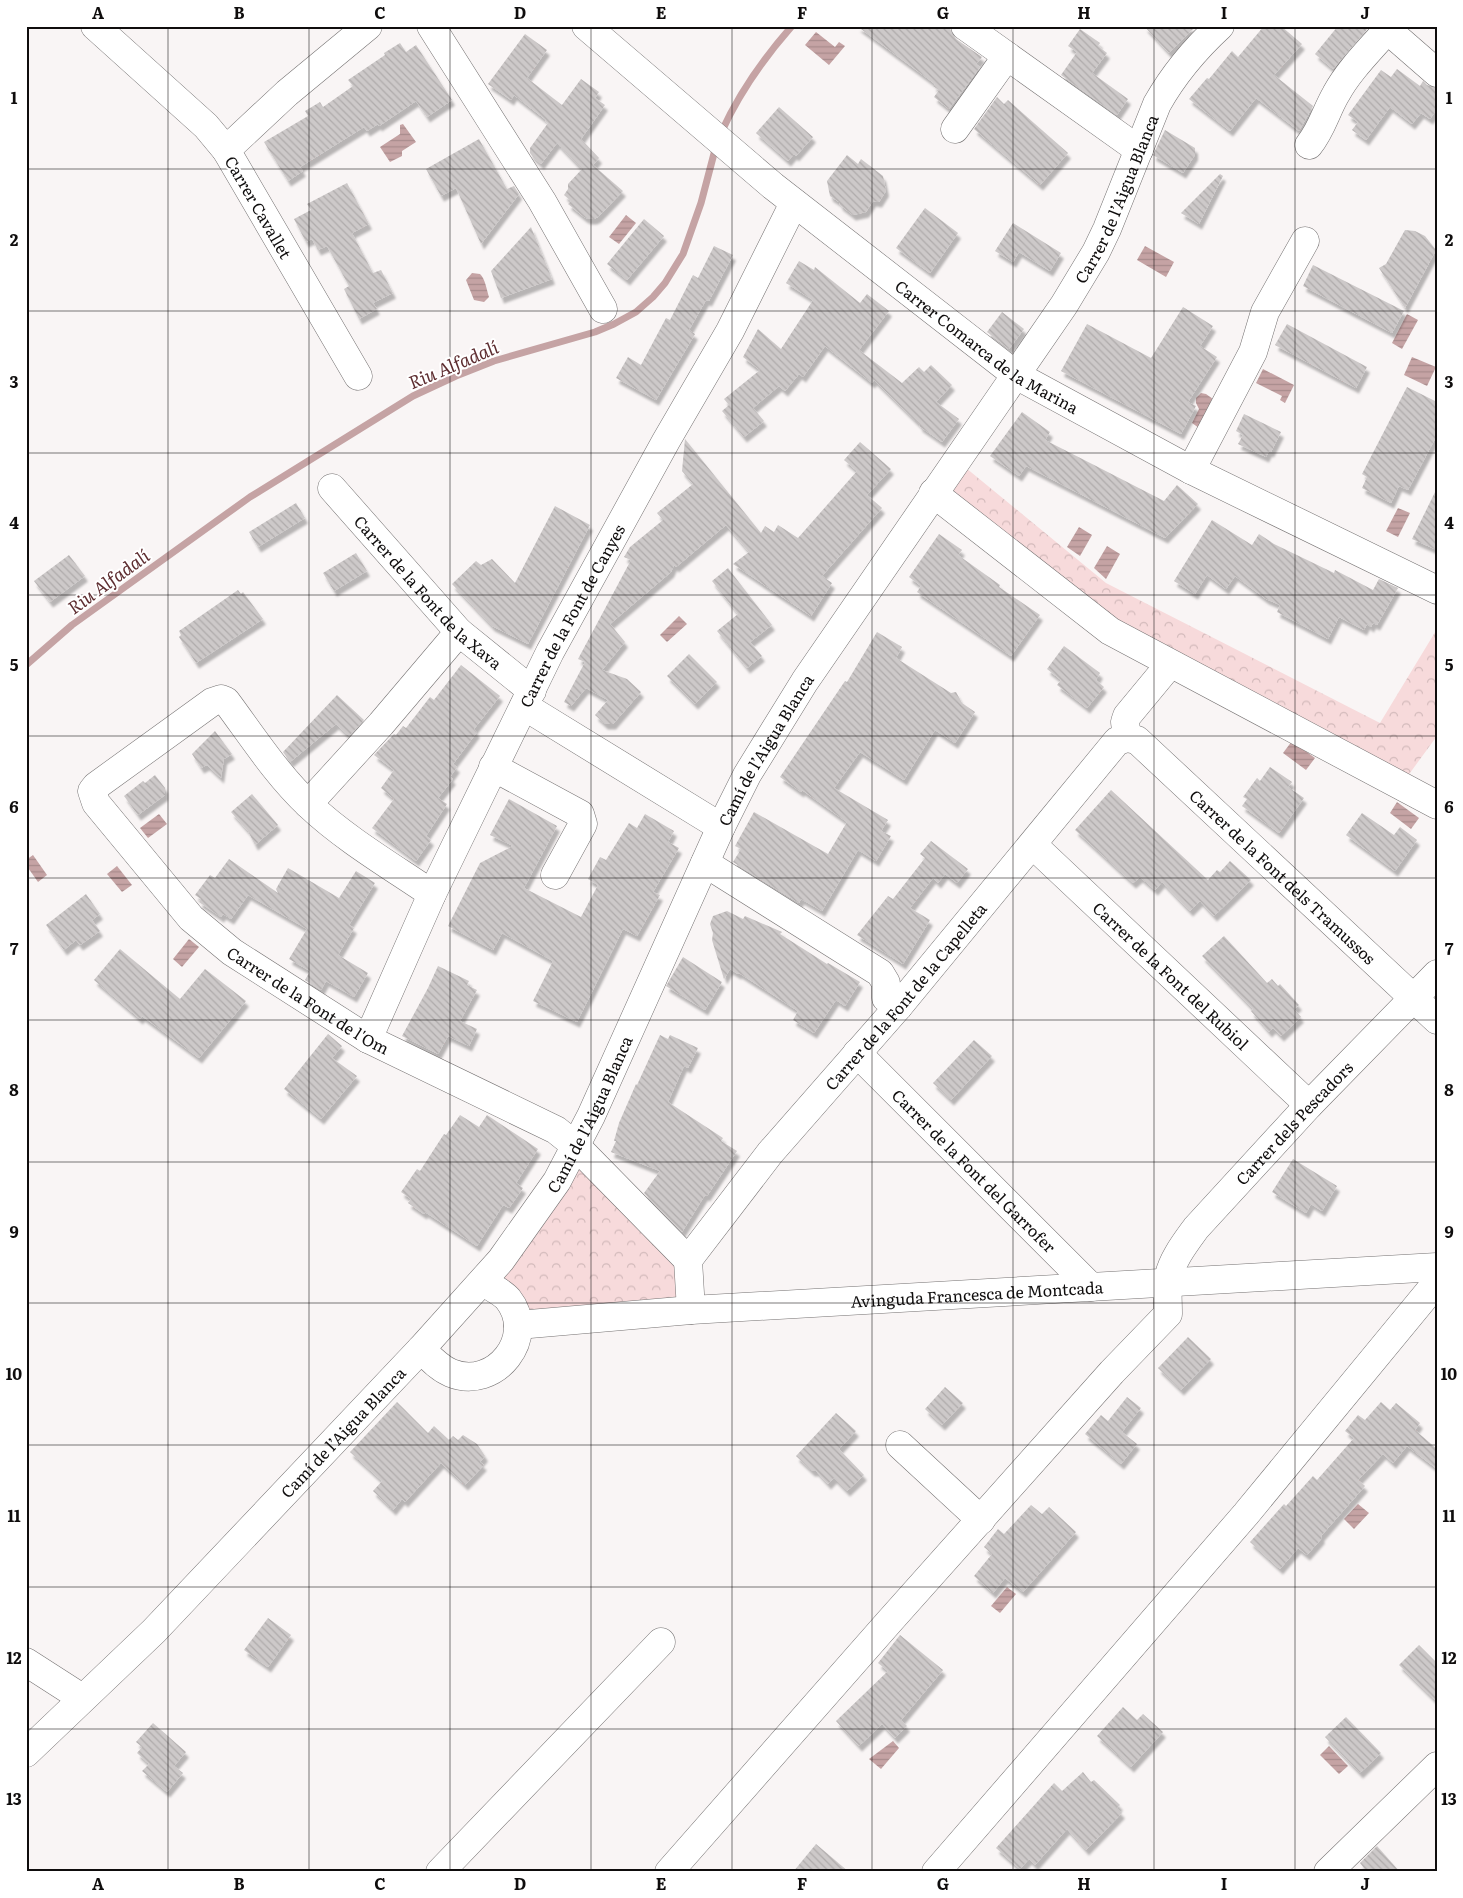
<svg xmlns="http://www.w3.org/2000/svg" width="1463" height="1898" font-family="Literata,serif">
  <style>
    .park { fill: url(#park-crowns) }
    .water { fill: url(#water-rules) }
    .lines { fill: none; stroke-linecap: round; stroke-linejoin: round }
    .stream { stroke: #c5a3a4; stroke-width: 7 }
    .building { fill: url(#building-back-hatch); filter: url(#shadow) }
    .minor-casing { stroke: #757272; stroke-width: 29 }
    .minor { stroke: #fff; stroke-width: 28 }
    .grid { fill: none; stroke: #0f0d0d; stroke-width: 1; stroke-opacity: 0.55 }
    .labels { text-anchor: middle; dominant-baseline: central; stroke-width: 4; stroke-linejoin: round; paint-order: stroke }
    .street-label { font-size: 16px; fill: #0f0d0d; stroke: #fff }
    .water-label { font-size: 18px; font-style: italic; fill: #5e2e31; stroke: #fff }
    .neatline { fill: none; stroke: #0f0d0d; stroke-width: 2 }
    .grid-label { font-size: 16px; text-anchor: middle; font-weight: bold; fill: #0f0d0d }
  </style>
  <defs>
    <pattern id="park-crowns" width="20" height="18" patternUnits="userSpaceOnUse" patternTransform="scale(1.25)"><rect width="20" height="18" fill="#f7dadb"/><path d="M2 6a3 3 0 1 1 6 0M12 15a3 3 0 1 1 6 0" fill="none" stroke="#d3babb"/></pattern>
    <pattern id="water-rules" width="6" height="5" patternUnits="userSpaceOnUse" patternTransform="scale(1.25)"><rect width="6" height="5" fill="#c5a3a4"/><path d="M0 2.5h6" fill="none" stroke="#a88b8c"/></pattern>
    <pattern id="building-back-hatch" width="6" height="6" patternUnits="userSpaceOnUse" patternTransform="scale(1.25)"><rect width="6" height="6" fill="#cdc9c9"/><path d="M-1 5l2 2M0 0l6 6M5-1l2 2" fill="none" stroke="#afabab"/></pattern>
    <filter id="shadow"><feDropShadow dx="3" dy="5.5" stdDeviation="1" flood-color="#0004"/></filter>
  </defs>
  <rect width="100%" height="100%" fill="#f9f5f5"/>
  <!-- park -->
  <g class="park">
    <polygon points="966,468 1106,583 1380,723 1437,629 1437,736 1407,777 1124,631 948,495"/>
    <polygon points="577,1150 685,1260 688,1307 521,1323 488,1280"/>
  </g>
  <!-- water -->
  <g class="water">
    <polygon points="816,32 835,47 839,42 845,46 829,65 805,45"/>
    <polygon points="403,124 416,142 402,151 402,156 390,162 380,147 400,134 400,125"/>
    <polygon points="626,215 636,223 619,244 609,237"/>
    <polygon points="1145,246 1174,262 1166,277 1137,260"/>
    <path d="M472,273L480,274C485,278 487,291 489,297L484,302L474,300L466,280Z"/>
    <polygon points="1407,314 1418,320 1402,349 1392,343"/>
    <polygon points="1412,357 1436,367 1427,386 1404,375"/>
    <polygon points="1263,369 1294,385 1285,403 1280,400 1282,396 1256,383"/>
    <polygon points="1201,393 1206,394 1213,399 1199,428 1192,423 1199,409 1196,403 1196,398"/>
    <polygon points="1398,508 1410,513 1398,537 1386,531"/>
    <polygon points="1079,527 1092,535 1080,556 1067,547"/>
    <polygon points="1107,546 1120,554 1106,579 1094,568"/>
    <polygon points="679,616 687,624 667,642 660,635"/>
    <polygon points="1292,741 1315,758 1306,770 1283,753"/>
    <polygon points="1397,802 1419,818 1411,829 1390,813"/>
    <polygon points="159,814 167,824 148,838 140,828"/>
    <polygon points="33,855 47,875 38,882 26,865 26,860"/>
    <polygon points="117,866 132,885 122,892 107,874"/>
    <polygon points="189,939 199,947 182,967 173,959"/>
    <polygon points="1358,1504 1369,1513 1354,1529 1344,1519"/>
    <polygon points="1007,1587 1016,1594 1000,1613 991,1606"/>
    <polygon points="893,1741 899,1748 881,1769 869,1759"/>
    <polygon points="1329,1746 1348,1766 1339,1774 1320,1755"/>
  </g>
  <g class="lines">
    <!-- stream -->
    <g class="stream">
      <path d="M721,133C739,93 763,59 792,26"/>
      <polyline points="26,665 72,625 250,497 413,396 456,376 494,361 595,332 614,324 636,312 653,297 665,283 683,254 701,203 716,146"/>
    </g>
  </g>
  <!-- building -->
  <g class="building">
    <polygon points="857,26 946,26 950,29 956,39 982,57 976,64 980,67 949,109 934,97 939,90 933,86 935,84"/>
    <polygon points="1144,26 1196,26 1169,53"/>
    <polygon points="1264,26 1281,26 1302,44 1274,75 1313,106 1299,131 1256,98 1230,131 1189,99 1207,78 1209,79 1232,51 1238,57"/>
    <polygon points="1338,26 1368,26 1368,28 1333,69 1315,54"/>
    <polygon points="1080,29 1100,43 1098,46 1107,53 1092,73 1128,99 1117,115 1061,75 1077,52 1068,46"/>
    <polygon points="525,34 547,50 527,78 562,105 581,79 599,92 595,98 605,105 581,139 599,158 593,165 623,191 598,217 594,219 588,219 584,217 568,204 571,201 564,195 568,189 568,184 582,169 557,143 541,164 533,157 530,153 530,148 548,123 545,121 546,120 514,95 511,100 488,84"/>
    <polygon points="400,43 406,52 416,45 452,100 427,117 416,101 379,126 378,124 367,131 364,127 300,167 303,171 288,181 264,142 308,116 305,111 320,102 323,107 353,86 348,80 385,55 384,53"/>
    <polygon points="1397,69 1420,86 1423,81 1427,85 1437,88 1437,109 1430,119 1421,113 1412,124 1390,107 1366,140 1352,130 1358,122 1348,115 1381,70 1391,77"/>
    <polygon points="997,97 1004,104 1008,100 1068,153 1040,185 974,129"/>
    <polygon points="779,107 813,137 796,156 794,154 788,161 756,133"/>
    <polygon points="1165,130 1195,148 1195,155 1183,173 1153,155"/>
    <polygon points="479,139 507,189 514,186 519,194 481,244 456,188 441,196 426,169"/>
    <polygon points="847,155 858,164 861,159 883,176 886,191 879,202 873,201 866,212 853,215 840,205 839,202 830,196 827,181"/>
    <polygon points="1220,174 1223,176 1199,224 1181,213"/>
    <polygon points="347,183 369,224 352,233 373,273 381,270 393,293 373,303 377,309 359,319 344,289 349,286 327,246 318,250 312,239 306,242 294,219 311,210 307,204"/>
    <polygon points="925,208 958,233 930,273 896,248"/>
    <polygon points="644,219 664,236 627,280 607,264"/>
    <polygon points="1013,223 1061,253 1050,271 1019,252 1013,262 995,251"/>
    <polygon points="531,227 552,279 501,298 491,271"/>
    <polygon points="1405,230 1415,231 1425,236 1436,250 1405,308 1379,268 1386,264"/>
    <polygon points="714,246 733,255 709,301 706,300 689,330 695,334 656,400 616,378 628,357 641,365 666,318 670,320 693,275 698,278"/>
    <polygon points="799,261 814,270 815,267 860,303 867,294 889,311 859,350 902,383 919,367 924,372 931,365 952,385 936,402 959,419 942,442 919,426 920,425 874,380 872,383 825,346 803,377 799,374 785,391 779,386 753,408 764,421 744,437 722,411 729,405 724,399 760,370 743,357 758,329 781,349 813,300 786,283"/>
    <polygon points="1313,265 1404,311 1392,333 1303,286"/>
    <polygon points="1183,307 1213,326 1200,346 1217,357 1188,402 1196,406 1181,434 1061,371 1087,324 1151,358"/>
    <polygon points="1002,312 1024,329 1009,349 987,332"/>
    <polygon points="1287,324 1367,367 1356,388 1275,345"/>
    <polygon points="1407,387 1437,402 1437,435 1408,490 1399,486 1391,503 1362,488 1367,477 1362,474"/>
    <polygon points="1022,412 1050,432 1045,440 1096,466 1164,501 1177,485 1198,504 1165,538 1026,466 1019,476 990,456"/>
    <polygon points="1244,414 1281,432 1271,452 1269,451 1266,457 1238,444 1243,435 1236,431"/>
    <polygon points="685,439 761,533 765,526 774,532 778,525 798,538 857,471 844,460 860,442 891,469 867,495 882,508 822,576 832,583 811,616 733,564 749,552 726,525 676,567 674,565 671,572 610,624 625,642 602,670 627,679 641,692 613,724 605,724 595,715 608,700 586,688 571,706 564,702 585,662 578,659 631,560 624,557 630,547 663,520 657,513 693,484 682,471"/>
    <polygon points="1437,488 1437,550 1412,539"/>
    <polygon points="296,503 305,518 258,547 249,532"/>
    <polygon points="555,506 590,525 528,644 492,626 452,584 476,561 481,565 492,559 515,583"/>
    <polygon points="1212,520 1252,545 1259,534 1274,544 1334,573 1335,570 1373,590 1379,579 1398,588 1377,625 1373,623 1371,627 1367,624 1364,630 1339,617 1328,639 1277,612 1280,605 1266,599 1235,576 1226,589 1207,575 1195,594 1174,581"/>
    <polygon points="939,534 962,550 958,555 1000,585 999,587 1040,615 1011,656 917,592 921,586 909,577"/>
    <polygon points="356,553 367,571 334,591 323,573"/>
    <polygon points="69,555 85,576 50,602 34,581"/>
    <polygon points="728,568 772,625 750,642 762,656 747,668 717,631 738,614 712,581"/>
    <polygon points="238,590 241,594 243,592 263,619 196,663 179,637 181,635 179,631"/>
    <polygon points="877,632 902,647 896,658 951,693 956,692 962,703 975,712 955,743 935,730 904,780 860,752 834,788 888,820 881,831 891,836 876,861 858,850 822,911 801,899 799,903 733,862 741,849 735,846 754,812 828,854 847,822 802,790 801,792 780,777 845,681 847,682"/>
    <polygon points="1064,646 1100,673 1096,680 1104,687 1087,708 1057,685 1061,680 1047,669"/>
    <polygon points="689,654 717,682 695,704 667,676"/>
    <polygon points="461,665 500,696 474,729 477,732 453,764 457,767 450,777 453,779 438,798 447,804 426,836 431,840 416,861 372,828 394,799 381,788 394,770 374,755 394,734 396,735 403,726 406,728 430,697 434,700"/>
    <polygon points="337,695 364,720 349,736 336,724 290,762 283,752"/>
    <polygon points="215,731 232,754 224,759 221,778 207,765 201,768 192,754"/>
    <polygon points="1270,767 1292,782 1288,787 1304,798 1279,833 1242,806 1247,799 1243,797 1257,778 1260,781"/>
    <polygon points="155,775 165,788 165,795 138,815 124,796 143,781 145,783"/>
    <polygon points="1111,790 1208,880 1217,870 1220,872 1230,861 1251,880 1214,916 1200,901 1190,911 1162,882 1155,890 1140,877 1133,883 1075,830"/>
    <polygon points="252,794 278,825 255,845 248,831 231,812"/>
    <polygon points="509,799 557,826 524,888 581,917 598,885 588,879 600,857 606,860 629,823 637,828 645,814 674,831 668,842 679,848 653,892 660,895 637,936 623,929 577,1022 533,1001 553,961 502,933 493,950 448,926 480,863 513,846 490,835"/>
    <polygon points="1362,813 1394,835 1400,827 1417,840 1395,871 1346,835"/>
    <polygon points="931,841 968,869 957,883 945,874 938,883 933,878 910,908 930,920 903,964 857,935 888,896 893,899 925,858 920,854"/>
    <polygon points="229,859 278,893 276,889 288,868 339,898 356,871 375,883 349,925 354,928 338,955 368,973 354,997 326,981 321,990 305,980 310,971 289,959 307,929 248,895 231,919 223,914 221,917 199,902 201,899 195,895 210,875 215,878"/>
    <polygon points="86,894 100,914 92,920 100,931 80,945 76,940 64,950 46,925"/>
    <polygon points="727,911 743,919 745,916 782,932 780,934 827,964 828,963 860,982 845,1006 836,1000 814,1033 793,1020 798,1011 739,973 738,974 730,969 724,979 712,940 713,933 710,924 713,916"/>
    <polygon points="1224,936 1267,983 1272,979 1278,986 1280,984 1299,1005 1294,1009 1301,1017 1281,1036 1273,1028 1269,1032 1251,1011 1253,1009 1202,956"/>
    <polygon points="120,949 180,999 205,969 246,1001 199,1058 142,1016 140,1019 94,980"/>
    <polygon points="683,957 722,982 705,1010 666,986"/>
    <polygon points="438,966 469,981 467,985 477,990 460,1021 477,1029 469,1046 448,1036 438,1054 402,1036 428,988"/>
    <polygon points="328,1034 342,1046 332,1058 357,1076 321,1119 284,1089"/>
    <polygon points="660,1035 668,1039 670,1035 698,1048 688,1068 684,1066 668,1102 723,1138 721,1141 737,1151 707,1196 705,1195 682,1232 644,1193 660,1171 611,1152 616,1141 614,1141 619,1123 636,1084 637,1085"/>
    <polygon points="974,1040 992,1056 951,1100 933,1083"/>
    <polygon points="460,1115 479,1127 487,1115 538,1149 516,1183 523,1188 509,1208 503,1205 477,1246 425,1212 424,1214 408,1203 411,1199 401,1192 417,1169 420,1171 444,1134 446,1135"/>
    <polygon points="1293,1159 1337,1186 1322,1211 1311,1204 1306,1213 1272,1192"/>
    <polygon points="1188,1337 1211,1359 1181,1390 1158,1368"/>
    <polygon points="945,1387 963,1403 942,1425 925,1409"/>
    <polygon points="1127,1397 1141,1408 1122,1432 1137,1444 1121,1464 1085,1434 1101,1415 1108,1421"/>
    <polygon points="397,1402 428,1433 434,1426 449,1440 453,1436 458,1440 463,1435 477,1444 485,1456 480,1462 484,1465 465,1485 441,1463 405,1502 402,1499 393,1510 373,1491 382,1481 350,1452"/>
    <polygon points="1381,1402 1390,1410 1396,1403 1420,1423 1415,1430 1437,1449 1437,1469 1407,1446 1393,1463 1383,1454 1358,1480 1365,1486 1321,1536 1322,1538 1307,1555 1298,1548 1280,1569 1250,1542 1284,1504 1286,1506 1313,1476 1317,1480 1354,1438 1345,1431 1358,1415 1365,1420"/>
    <polygon points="836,1413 856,1431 839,1449 864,1475 847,1491 834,1478 828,1484 816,1471 812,1471 796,1456"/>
    <polygon points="1031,1505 1042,1514 1049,1507 1076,1532 1023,1592 1005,1578 993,1593 974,1576 992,1554 984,1547 998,1529 1004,1534"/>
    <polygon points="268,1618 291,1635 268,1667 244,1650"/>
    <polygon points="900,1635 943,1670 901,1720 907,1726 895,1738 882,1724 859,1746 836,1721 888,1671 878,1663"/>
    <polygon points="1419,1645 1437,1663 1437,1702 1399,1665"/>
    <polygon points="1123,1707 1137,1720 1143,1714 1163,1732 1131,1767 1097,1736"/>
    <polygon points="1346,1717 1381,1753 1360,1773 1325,1737"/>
    <polygon points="153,1723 186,1752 174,1766 183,1773 167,1792 142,1771 149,1764 137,1753 142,1747 136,1742"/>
    <polygon points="1083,1772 1091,1782 1094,1780 1120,1805 1117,1808 1122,1813 1086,1850 1067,1829 1035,1865 1029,1859 1020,1869 996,1848 1054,1783 1062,1791"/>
    <polygon points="816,1844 849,1872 793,1872"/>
    <polygon points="1377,1846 1400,1872 1367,1872 1360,1863"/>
  </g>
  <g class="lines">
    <defs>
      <g id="minor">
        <polyline points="95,26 206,126 226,150"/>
        <polyline points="431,26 542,201 603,309"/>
        <path id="s1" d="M586,26L773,186L1016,375L1191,470L1437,590"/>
        <polyline points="965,26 1139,150"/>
        <polyline points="1383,26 1437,73"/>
        <polyline points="955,129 1007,56"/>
        <path d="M1309,145C1322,129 1326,111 1336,94C1349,70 1370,50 1387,30"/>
        <polyline points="358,376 226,150 287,93 368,26"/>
        <polyline points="1191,470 1253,352 1265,312 1305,241"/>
        <path id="s2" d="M332,488L459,632L532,691"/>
        <polyline points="933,493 1110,631 1437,805"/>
        <polyline points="524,706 721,827"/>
        <polyline points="1127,738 1125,722 1127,716 1170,664"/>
        <polyline points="493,767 580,814 583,824 555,875"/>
        <polyline points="308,804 381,724 459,632"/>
        <path id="s3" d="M1033,845L1309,1105"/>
        <polyline points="705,863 880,973 886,983 886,998 898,1007"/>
        <path id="s4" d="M432,894C391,866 345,839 309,805C277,775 252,736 226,701L221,699L212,702L96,786L92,791L96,803L191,918L232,952L368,1039L556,1130L576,1146L688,1260"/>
        <path id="s5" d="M368,1039L432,894L550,652L666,441L730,331L794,203"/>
        <path id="s6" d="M857,1053L1091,1287"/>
        <path id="s7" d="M688,1260L770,1153L898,1007L1117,741L1127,738L1137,740L1437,1020"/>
        <polyline points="688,1260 691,1310"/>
        <path id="s8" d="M518,1325L691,1310L1437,1267"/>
        <path d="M421,1349C430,1358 439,1368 451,1373C495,1391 538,1337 508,1299C502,1292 490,1287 483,1281"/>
        <polyline points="900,1445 981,1520"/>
        <polyline points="26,1662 82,1698"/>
        <path id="s9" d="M26,1753L154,1631L421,1349L501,1260L557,1181L591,1116L721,827L747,775L805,681L1064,305L1096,252L1107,229L1157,104C1174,74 1195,49 1220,26"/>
        <polyline points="440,1872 661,1642"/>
        <path id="s10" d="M669,1872L888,1623L1112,1372L1168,1314C1168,1303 1167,1289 1168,1280C1171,1261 1185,1243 1196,1228L1309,1105L1437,974"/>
        <polyline points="936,1872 1246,1514 1437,1282"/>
        <polyline points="1328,1872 1437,1766"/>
      </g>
    </defs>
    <!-- minor casing -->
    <use href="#minor" class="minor-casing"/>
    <!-- minor -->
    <use href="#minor" class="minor"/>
  </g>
  <!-- grid -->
  <path class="grid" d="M168,26V1872M309,26V1872M450,26V1872M591,26V1872M732,26V1872M872,26V1872M1013,26V1872M1154,26V1872M1295,26V1872M26,169H1437M26,311H1437M26,453H1437M26,595H1437M26,736H1437M26,878H1437M26,1020H1437M26,1162H1437M26,1303H1437M26,1445H1437M26,1587H1437M26,1729H1437"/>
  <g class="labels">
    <!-- street labels -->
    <g class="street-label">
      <text stroke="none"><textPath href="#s9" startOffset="1916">Carrer de l’Aigua Blanca</textPath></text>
      <text transform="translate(259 207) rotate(60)">Carrer Cavallet</text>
      <text stroke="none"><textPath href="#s1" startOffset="514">Carrer Comarca de la Marina</textPath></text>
      <text stroke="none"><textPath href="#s2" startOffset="142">Carrer de la Font de la Xava</textPath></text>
      <text stroke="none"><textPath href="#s5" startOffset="470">Carrer de la Font de Canyes</textPath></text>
      <text stroke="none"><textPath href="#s9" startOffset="1261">Camí de l’Aigua Blanca</textPath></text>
      <text stroke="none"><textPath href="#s7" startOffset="894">Carrer de la Font dels Tramussos</textPath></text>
      <text stroke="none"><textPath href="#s3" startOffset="190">Carrer de la Font del Rubiol</textPath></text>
      <text stroke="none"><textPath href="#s7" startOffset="342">Carrer de la Font de la Capelleta</textPath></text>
      <text stroke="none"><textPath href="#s4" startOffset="755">Carrer de la Font de l'Om</textPath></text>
      <text stroke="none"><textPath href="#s9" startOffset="856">Camí de l’Aigua Blanca</textPath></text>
      <text stroke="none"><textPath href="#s10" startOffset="986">Carrer dels Pescadors</textPath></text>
      <text stroke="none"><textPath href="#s6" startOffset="166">Carrer de la Font del Garrofer</textPath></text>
      <text stroke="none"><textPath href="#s8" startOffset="460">Avinguda Francesca de Montcada</textPath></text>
      <text stroke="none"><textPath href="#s9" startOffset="451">Camí de l’Aigua Blanca</textPath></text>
    </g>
    <!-- water labels -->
    <g class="water-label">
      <text transform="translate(453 364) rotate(-23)">Riu Alfadalí</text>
      <text transform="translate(108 581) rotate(-36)">Riu Alfadalí</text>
    </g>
  </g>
  <!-- border -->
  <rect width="1463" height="1898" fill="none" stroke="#ffffff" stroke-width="55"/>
  <rect x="28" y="28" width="1408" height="1842" class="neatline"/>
  <g class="grid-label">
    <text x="98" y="19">A</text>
    <text x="239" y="19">B</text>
    <text x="380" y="19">C</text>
    <text x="520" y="19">D</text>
    <text x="661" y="19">E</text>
    <text x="802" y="19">F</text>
    <text x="943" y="19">G</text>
    <text x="1084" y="19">H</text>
    <text x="1224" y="19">I</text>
    <text x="1365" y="19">J</text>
    <text x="14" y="104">1</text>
    <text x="1449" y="104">1</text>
    <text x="14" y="246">2</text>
    <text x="1449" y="246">2</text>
    <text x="14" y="388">3</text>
    <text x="1449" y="388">3</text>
    <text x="14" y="529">4</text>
    <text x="1449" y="529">4</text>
    <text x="14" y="671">5</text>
    <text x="1449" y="671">5</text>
    <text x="14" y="813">6</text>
    <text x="1449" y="813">6</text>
    <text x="14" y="955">7</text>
    <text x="1449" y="955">7</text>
    <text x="14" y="1096">8</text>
    <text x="1449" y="1096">8</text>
    <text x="14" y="1238">9</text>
    <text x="1449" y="1238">9</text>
    <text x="14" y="1380">10</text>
    <text x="1449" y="1380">10</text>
    <text x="14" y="1522">11</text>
    <text x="1449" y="1522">11</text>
    <text x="14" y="1664">12</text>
    <text x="1449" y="1664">12</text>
    <text x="14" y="1805">13</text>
    <text x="1449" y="1805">13</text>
    <text x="98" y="1890">A</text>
    <text x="239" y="1890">B</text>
    <text x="380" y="1890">C</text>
    <text x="520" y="1890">D</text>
    <text x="661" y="1890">E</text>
    <text x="802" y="1890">F</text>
    <text x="943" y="1890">G</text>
    <text x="1084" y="1890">H</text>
    <text x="1224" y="1890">I</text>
    <text x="1365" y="1890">J</text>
  </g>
</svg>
